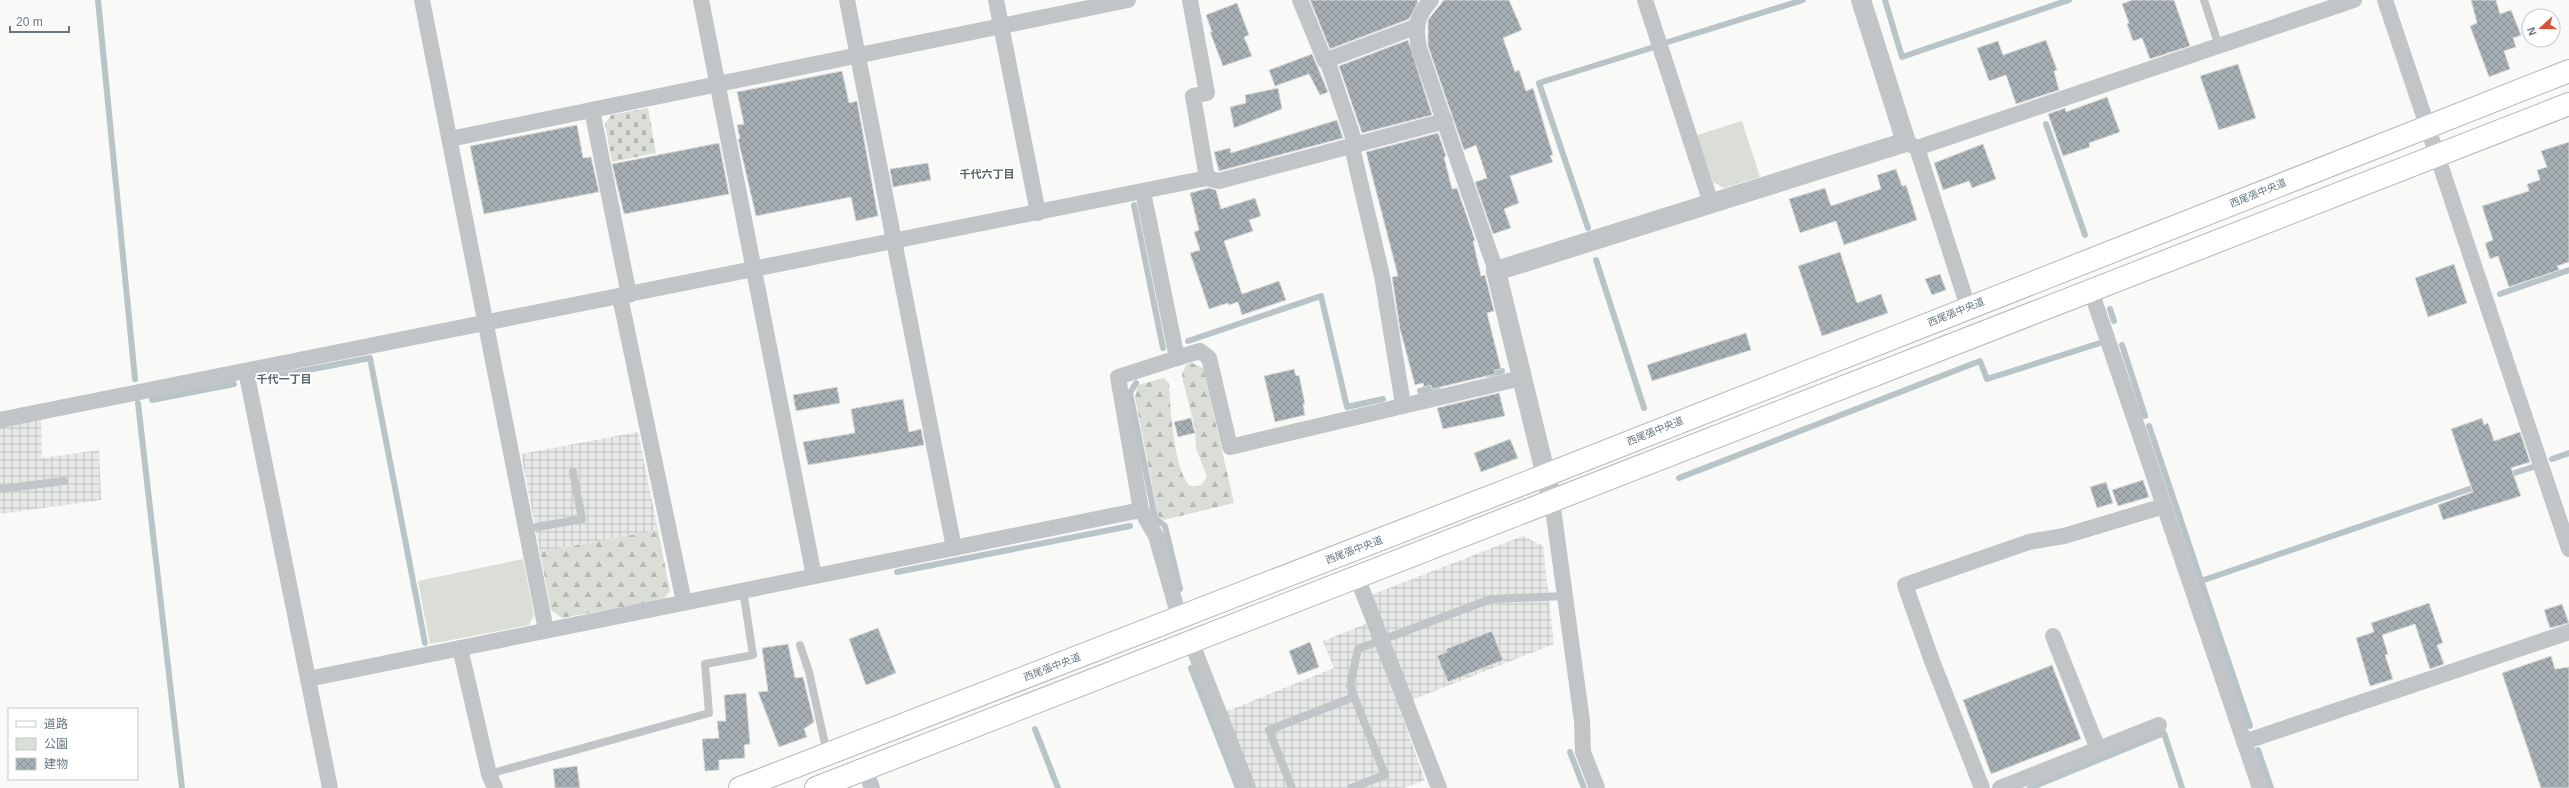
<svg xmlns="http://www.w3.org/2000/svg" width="2569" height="788" font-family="Arial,'Noto Sans JP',sans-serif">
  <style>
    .industrial { fill: url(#industrial-grid) }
    .green { fill: #daded7 }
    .forest { fill: url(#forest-firs) }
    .cemetery { fill: url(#cemetery-stones) }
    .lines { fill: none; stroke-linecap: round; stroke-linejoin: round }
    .stream { stroke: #b8c4c7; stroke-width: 6 }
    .building { fill: url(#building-cross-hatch); stroke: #dbdbd9 }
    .primary-casing { stroke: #b2b8bb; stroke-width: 24 }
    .service { stroke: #c1c5c8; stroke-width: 8 }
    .minor { stroke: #c1c5c8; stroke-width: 16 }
    .tertiary { stroke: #c1c5c8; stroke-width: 20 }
    .primary { stroke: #fff; stroke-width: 22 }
    .labels { text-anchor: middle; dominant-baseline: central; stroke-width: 4; stroke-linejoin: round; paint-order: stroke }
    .street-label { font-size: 10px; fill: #667780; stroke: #fff }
    .neighbourhood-label { font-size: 11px; font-weight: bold; fill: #58646b; stroke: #fff }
  </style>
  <defs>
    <pattern id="industrial-grid" width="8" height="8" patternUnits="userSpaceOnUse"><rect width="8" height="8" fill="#e7e9e8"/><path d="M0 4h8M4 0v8" fill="none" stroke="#bfc2c1"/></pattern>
    <pattern id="forest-firs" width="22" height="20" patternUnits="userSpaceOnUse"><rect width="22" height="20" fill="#daded7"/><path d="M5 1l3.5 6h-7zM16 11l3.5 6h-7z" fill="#b5b9b4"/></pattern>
    <pattern id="cemetery-stones" width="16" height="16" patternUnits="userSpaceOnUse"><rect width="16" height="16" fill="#daded7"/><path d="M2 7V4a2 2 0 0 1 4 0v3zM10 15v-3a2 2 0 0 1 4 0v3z" fill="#b5b9b4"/></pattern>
    <pattern id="building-cross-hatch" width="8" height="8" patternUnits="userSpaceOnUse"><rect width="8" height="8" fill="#a6afb4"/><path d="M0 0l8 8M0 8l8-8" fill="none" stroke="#8b9398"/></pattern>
  </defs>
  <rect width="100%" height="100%" fill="#f9f9f7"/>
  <!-- industrial -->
  <g class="industrial">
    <polygon points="41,419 42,458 99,450 101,500 0,514 0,427"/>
    <polygon points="638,432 658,530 540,552 521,454"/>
    <polygon points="1523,536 1543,546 1554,644 1412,700 1371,595"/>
    <polygon points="1368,623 1425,780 1404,788 1256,788 1225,712 1334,668 1323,641"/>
  </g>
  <!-- green -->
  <g class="green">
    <polygon points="1742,121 1760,177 1724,188 1713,182 1697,135"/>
    <polygon points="523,559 534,615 529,625 430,644 418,581"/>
  </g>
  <!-- forest -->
  <g class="forest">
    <path d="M1192,363L1203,368L1234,503L1164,520L1158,516L1135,397L1138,385L1164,378L1169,383C1170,404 1174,477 1192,487L1201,485L1207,477L1196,448L1195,427L1183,381L1182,374L1186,365Z"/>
    <polygon points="658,530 670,591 663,600 562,618 551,610 540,552"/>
  </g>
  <!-- cemetery -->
  <polygon class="cemetery" points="648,108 656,153 612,162 605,124 611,115"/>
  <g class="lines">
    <!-- stream -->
    <g class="stream">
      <polyline points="98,0 135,379"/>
      <polyline points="1885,0 1902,57 2069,0"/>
      <polyline points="1668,42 1803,0"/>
      <polyline points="2046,124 2085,235"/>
      <polyline points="1134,205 1163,348"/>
      <polyline points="1588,228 1539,83 1651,48"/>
      <polyline points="1596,260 1644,408"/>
      <polyline points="2500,294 2569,270"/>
      <polyline points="2110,309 2114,321"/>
      <polyline points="1188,341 1321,296 1347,407 1383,399"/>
      <polyline points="2122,345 2145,416"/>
      <polyline points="1488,374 1502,371"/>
      <polyline points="261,379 370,358 425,643"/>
      <polyline points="1136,383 1130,393 1155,518 1165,526 1180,589"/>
      <polyline points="1420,391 1438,386"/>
      <polyline points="152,400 234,384"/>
      <polyline points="138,403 182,788"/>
      <polyline points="2149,426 2250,726"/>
      <polyline points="2552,459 2569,453"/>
      <polyline points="2505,476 2533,467"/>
      <polyline points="1679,478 1980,361 1987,379 2100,343"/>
      <polyline points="897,572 1130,526"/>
      <polyline points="2201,581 2478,486"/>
      <polyline points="1191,668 1238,788"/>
      <polyline points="1035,729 1058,788"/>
      <polyline points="2258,750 2271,788"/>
      <polyline points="1570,752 1584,788"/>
      <polyline points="2030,788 2164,733 2182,788"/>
    </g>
  </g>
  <!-- building -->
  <g class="building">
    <polygon points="1310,0 1417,0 1418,2 1409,19 1330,49"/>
    <polygon points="1444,0 1509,0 1522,30 1503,38 1515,72 1519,70 1526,91 1533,88 1553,155 1550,156 1553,162 1510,176 1519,203 1504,209 1511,228 1493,234 1475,182 1487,178 1476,145 1464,150 1428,46 1428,20"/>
    <polygon points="2132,0 2174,0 2190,46 2150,59 2142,38 2133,41 2127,24 2129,23 2122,4"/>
    <polygon points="2471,0 2496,0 2500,14 2511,10 2521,35 2513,38 2516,47 2504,51 2510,69 2489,77 2470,26 2477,23"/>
    <polygon points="1237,3 1249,35 1244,37 1252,56 1223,66 1210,32 1212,32 1206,15"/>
    <polygon points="1408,40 1432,115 1362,133 1339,66"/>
    <polygon points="2046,40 2057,70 2054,71 2059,90 2016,104 2006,75 1989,81 1977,48 1998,41 2003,55"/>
    <polygon points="1312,54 1328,92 1320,95 1309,74 1275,86 1269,70"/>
    <polygon points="2238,64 2256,118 2219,130 2200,76"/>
    <polygon points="842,71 849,103 857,101 878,216 856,221 851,197 756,216 738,139 740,139 737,125 744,124 737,92"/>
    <polygon points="1278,88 1282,109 1234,128 1230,107 1246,103 1245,95"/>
    <polygon points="2107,97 2120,132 2089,143 2090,147 2063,156 2048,114 2065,108 2066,112"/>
    <polygon points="1337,120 1343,138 1219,171 1214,152 1230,148 1231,153"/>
    <polygon points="577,125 583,158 591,157 599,192 484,214 470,146"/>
    <polygon points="1438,133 1446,156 1444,157 1452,189 1457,188 1475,240 1473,241 1481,276 1485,275 1494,311 1487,313 1501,369 1494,370 1495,374 1432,389 1431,385 1424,387 1423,383 1415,385 1400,329 1392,277 1398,276 1366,152"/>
    <polygon points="2569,142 2569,262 2557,266 2559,270 2509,287 2498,256 2490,259 2485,243 2493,240 2482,206 2529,191 2527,184 2540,180 2537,170 2547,167 2541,151"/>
    <polygon points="719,143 729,194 624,214 612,164"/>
    <polygon points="1983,144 1996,179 1972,188 1969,181 1943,190 1934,163"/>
    <polygon points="928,163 931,180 893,187 890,169"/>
    <polygon points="1896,169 1902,186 1906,185 1917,220 1844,245 1836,221 1800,233 1789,199 1825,188 1831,206 1881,189 1877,175"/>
    <polygon points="1209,188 1216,190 1221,209 1255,198 1261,216 1249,220 1253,231 1224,241 1242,294 1279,281 1286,300 1242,315 1238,302 1229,305 1228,303 1209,309 1190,253 1200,250 1194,232 1199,230 1190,193"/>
    <polygon points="1840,252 1857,303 1881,294 1888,313 1822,336 1798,266"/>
    <polygon points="2454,264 2467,303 2428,317 2415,278"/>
    <polygon points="1940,274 1946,290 1932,295 1925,279"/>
    <polygon points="1746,333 1751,350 1652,381 1647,365"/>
    <polygon points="1294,369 1296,376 1299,375 1305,404 1303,404 1305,415 1275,422 1264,376"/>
    <polygon points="837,387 840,403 796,411 793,395"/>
    <polygon points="1499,393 1505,416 1443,429 1437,408"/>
    <polygon points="903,399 909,432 921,429 924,445 808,465 803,442 855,433 851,409"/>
    <polygon points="1191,418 1195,433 1178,437 1174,422"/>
    <polygon points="2482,418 2484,425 2488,423 2494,441 2520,432 2530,462 2511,468 2521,496 2443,520 2438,505 2473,492 2451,429"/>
    <polygon points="1510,439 1518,458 1481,472 1474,453"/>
    <polygon points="2143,480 2149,497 2118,506 2112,490"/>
    <polygon points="2106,482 2113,503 2097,508 2090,487"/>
    <polygon points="2429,603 2443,643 2437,645 2444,664 2430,669 2415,624 2382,635 2388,654 2385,655 2393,679 2370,686 2356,638 2374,632 2371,623"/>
    <polygon points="2562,604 2569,623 2550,628 2544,610"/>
    <polygon points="878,628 896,673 866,685 849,639"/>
    <polygon points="1492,631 1503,660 1448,682 1437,656 1447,652 1446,649"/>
    <polygon points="1310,642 1319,667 1298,675 1289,651"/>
    <polygon points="788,644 795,678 803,677 814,722 804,729 807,737 779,747 758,692 768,691 762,648"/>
    <polygon points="2551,656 2555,669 2569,667 2569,788 2541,788 2502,673"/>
    <polygon points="2052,665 2081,739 1991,774 1963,700"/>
    <polygon points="746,693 750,744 744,745 745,758 719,760 719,770 705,771 702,739 719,738 717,721 726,721 724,695"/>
    <polygon points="577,766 580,788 555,788 553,769"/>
  </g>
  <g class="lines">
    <defs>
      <g id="primary">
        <polyline points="740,788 1546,475 2569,71"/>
        <polyline points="816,788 2569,104"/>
      </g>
    </defs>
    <!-- primary casing -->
    <use href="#primary" class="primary-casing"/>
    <!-- service -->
    <g class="service">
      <polyline points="2204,0 2219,46"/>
      <polyline points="0,489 64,481"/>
      <polyline points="526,529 582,519 573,472"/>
      <polyline points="800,645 809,672 827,753"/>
      <polyline points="489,774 709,713 705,664 753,655 743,590"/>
      <polyline points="1292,788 1269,730 1354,697"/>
      <polyline points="1351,788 1385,775 1350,686 1358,649 1491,599 1565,596"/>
    </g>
    <!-- minor -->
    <g class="minor">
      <polyline points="422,0 546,630"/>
      <polyline points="701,0 814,576"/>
      <polyline points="847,0 954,548"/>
      <polyline points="996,0 1038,213"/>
      <polyline points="1190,0 1207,93 1193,96 1207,178"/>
      <polyline points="1300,0 1325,61 1327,60 1356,146"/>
      <path d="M1431,0C1416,17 1415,26 1419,48L1496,271"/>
      <polyline points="1645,0 1711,203"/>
      <polyline points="2385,0 2569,549"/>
      <polyline points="1327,60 1415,27"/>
      <polyline points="592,110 629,295"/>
      <polyline points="450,139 1128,0"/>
      <polyline points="1906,142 1917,148 2354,0"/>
      <polyline points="1352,147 1382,276 1403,404"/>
      <polyline points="1917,148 1968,307"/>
      <polyline points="1143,192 1177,358 1118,377 1141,510 1156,536 1179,617"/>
      <polyline points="2091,291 2260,788"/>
      <polyline points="620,297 684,602"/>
      <polyline points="1177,358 1200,351 1209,358 1230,447 1521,378"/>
      <polyline points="246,371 330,788"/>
      <polyline points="0,420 1207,178 1219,181 1445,121"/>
      <polyline points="1552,501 1582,721 1583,752 1597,788"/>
      <polyline points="1357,577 1439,788"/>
      <polyline points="2053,636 2098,749"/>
      <polyline points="1191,641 1248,788"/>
      <polyline points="460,648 489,774 495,788"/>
      <polyline points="308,679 1141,510"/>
      <polyline points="2244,742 2569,632"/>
      <polyline points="865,769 872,788"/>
      <polyline points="1982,788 1932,661 1905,585 2029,542 2064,536 2164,506"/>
      <polyline points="2000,788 2159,725"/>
    </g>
    <!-- tertiary -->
    <polyline class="tertiary" points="1552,501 1496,271 1906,142 1861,0"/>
    <!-- primary -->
    <use href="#primary" class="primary"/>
  </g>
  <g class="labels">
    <!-- street labels -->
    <g class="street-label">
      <text transform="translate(2258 193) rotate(-22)">西尾張中央道</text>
      <text transform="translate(1956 312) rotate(-22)">西尾張中央道</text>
      <text transform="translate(1655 431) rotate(-22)">西尾張中央道</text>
      <text transform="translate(1354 550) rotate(-21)">西尾張中央道</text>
      <text transform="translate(1052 667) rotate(-21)">西尾張中央道</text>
    </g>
    <!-- neighbourhood labels -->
    <g class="neighbourhood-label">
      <text x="987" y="174">千代六丁目</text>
      <text x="284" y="379">千代一丁目</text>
    </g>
  </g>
  <!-- legend -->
  <rect x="8" y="708" width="130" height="72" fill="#ffffff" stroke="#c2c9cc"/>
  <rect x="16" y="721" width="20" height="6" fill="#ffffff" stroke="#c2c9cc"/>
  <text x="44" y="728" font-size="12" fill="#667780">道路</text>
  <rect x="16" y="738" width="20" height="12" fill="#daded7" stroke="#c2c9cc"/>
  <text x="44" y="748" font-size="12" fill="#667780">公園</text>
  <rect x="16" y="758" width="20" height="12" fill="url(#building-cross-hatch)" stroke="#c2c9cc"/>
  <text x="44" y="768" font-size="12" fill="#667780">建物</text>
  <!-- north arrow -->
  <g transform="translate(2541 28) rotate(249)"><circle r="19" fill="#ffffff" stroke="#c2c9cc"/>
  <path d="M0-3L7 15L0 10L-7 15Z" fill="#d5523b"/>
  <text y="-6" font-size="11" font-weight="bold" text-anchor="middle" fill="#667780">N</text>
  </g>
  <!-- scale -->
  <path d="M10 26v6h59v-6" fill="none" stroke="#667780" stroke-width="2"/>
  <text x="16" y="26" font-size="12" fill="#667780" stroke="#ffffff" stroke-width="3" paint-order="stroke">20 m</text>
</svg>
